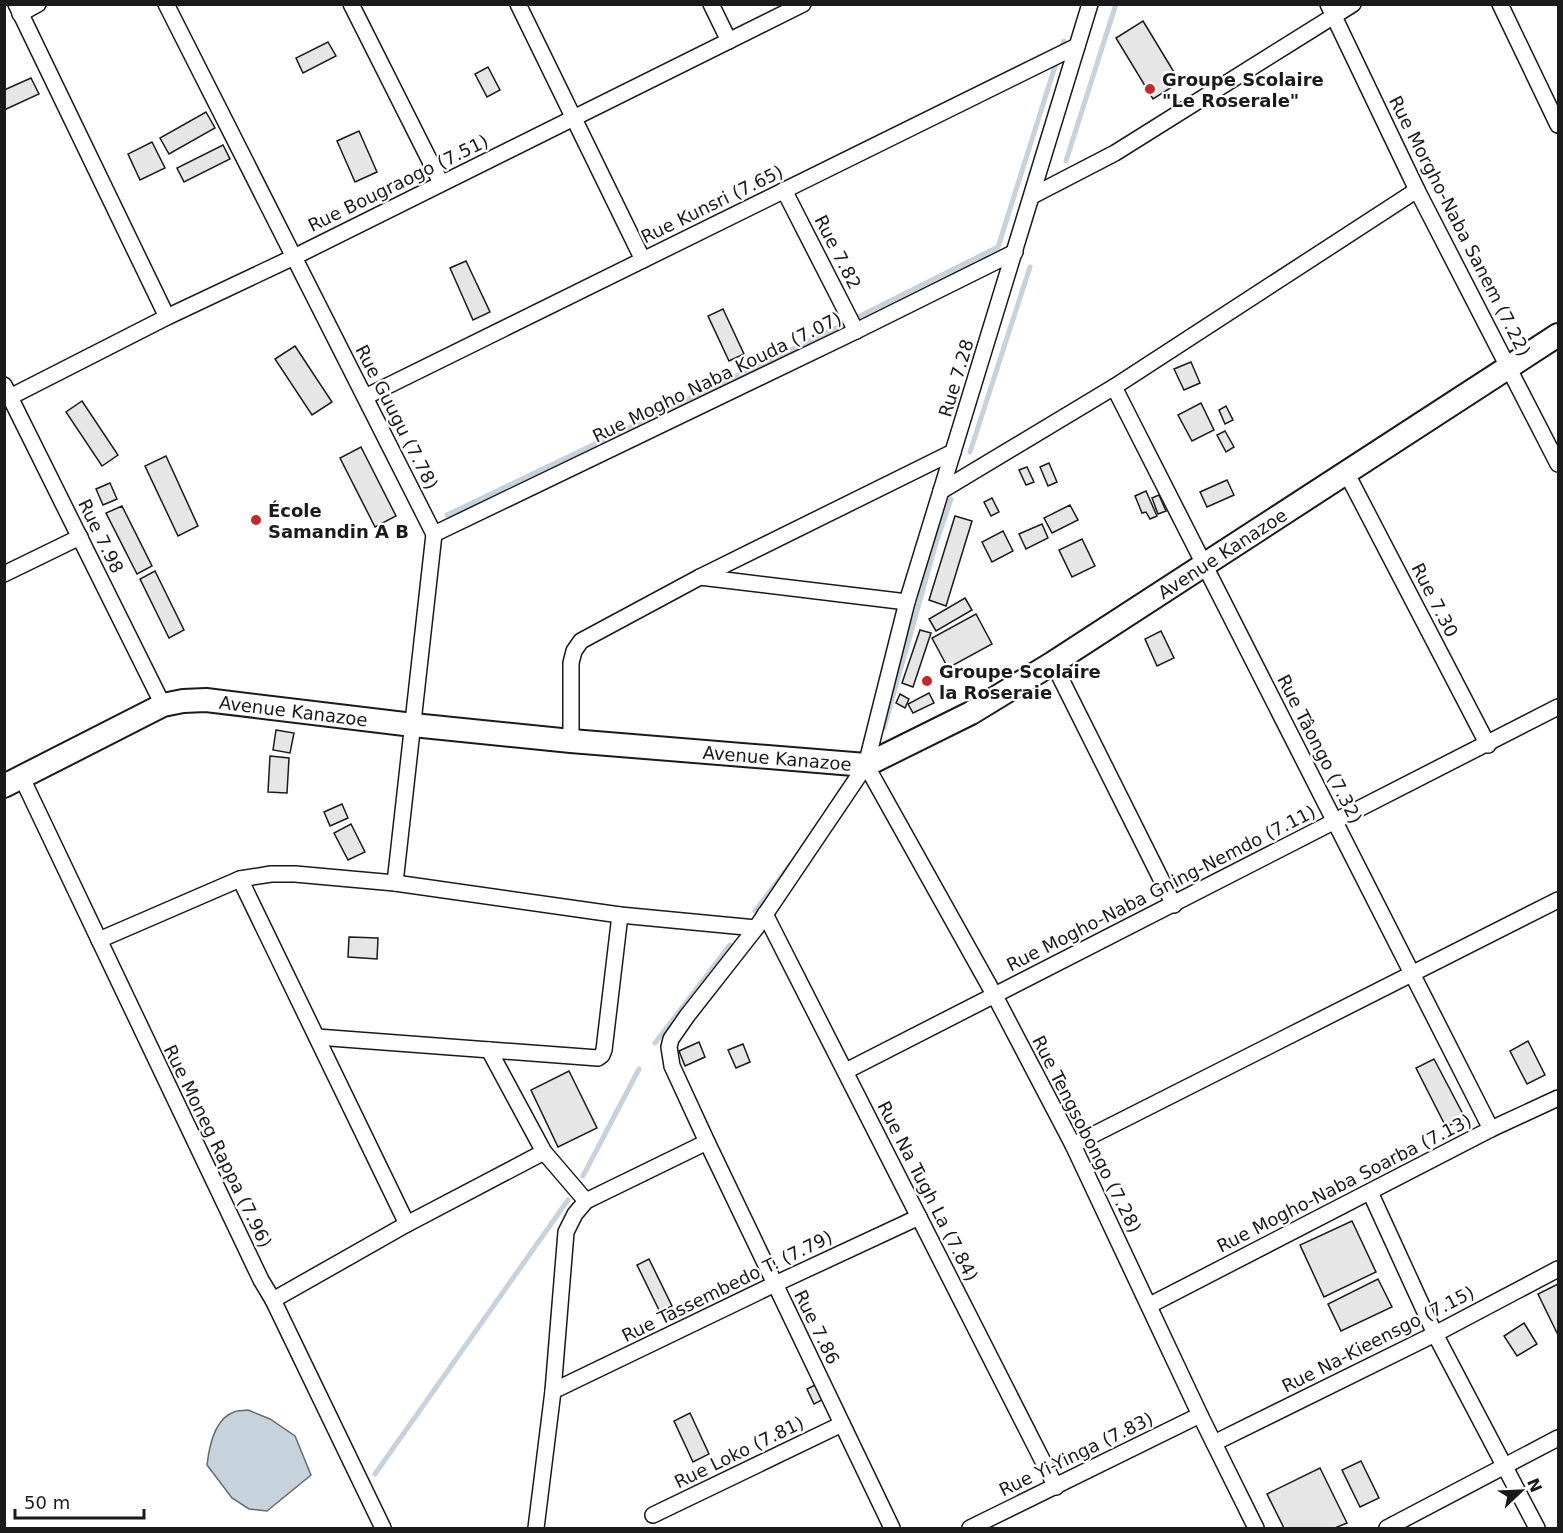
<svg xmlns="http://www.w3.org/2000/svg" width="1563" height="1533" font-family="'DejaVu Sans',sans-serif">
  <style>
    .water { fill: #c6d2dc; stroke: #6a6a6a; stroke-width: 1.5 }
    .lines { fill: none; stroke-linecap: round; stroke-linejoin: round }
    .stream { stroke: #c6d2dc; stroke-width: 5 }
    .building { fill: #e6e6e6; stroke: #1a1a1a; stroke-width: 1.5 }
    .street-casing { stroke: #1a1a1a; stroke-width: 18 }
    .secondary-casing { stroke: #1a1a1a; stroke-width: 26 }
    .street { stroke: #fff; stroke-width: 15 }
    .secondary { stroke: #fff; stroke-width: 22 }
    .poi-dot { fill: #c62828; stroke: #fff; stroke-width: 2 }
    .labels { text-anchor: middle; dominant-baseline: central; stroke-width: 4.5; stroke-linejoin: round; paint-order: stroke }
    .poi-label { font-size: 18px; font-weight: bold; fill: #1a1a1a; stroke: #fff; text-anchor: start }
    .street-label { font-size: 18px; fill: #1a1a1a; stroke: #fff }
  </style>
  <rect width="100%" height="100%" fill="#fff"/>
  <!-- water -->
  <path class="water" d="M248,1410L270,1419L295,1436L311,1475L267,1511L249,1509L232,1498L207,1465C209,1447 214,1419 234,1412C238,1410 244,1411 248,1410Z"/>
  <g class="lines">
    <!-- stream -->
    <g class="stream">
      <polyline points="1060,51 1064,41"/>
      <polyline points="1066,161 1116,4"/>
      <polyline points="970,452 1030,267"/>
      <polyline points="447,515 830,331 998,247 1057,60"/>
      <polyline points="884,728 936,543 951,499"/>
      <polyline points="755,911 790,865"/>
      <polyline points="655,1043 730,945"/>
      <polyline points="583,1176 639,1069"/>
      <polyline points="375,1474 568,1200"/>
    </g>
  </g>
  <!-- building -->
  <g class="building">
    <polygon points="1143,21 1180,82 1153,99 1116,38"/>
    <polygon points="328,42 336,56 303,73 296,58"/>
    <polygon points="488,67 500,90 487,97 475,74"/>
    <polygon points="31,78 39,94 4,110 4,90"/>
    <polygon points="206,112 215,128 169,154 160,138"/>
    <polygon points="359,131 377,172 355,182 337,141"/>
    <polygon points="152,142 165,168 140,180 128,154"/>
    <polygon points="223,145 230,159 184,182 177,168"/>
    <polygon points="466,261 490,312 473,320 450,268"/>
    <polygon points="723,309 744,354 729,361 708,316"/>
    <polygon points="295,346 332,402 312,415 275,359"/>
    <polygon points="1191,362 1200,383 1184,390 1174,369"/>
    <polygon points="82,401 118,455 102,466 66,412"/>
    <polygon points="1201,403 1214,430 1192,441 1178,415"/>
    <polygon points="1226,406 1233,420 1225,424 1219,410"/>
    <polygon points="1225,431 1234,447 1226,452 1217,435"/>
    <polygon points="361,447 396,516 375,527 340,458"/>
    <polygon points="166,456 198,526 178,536 145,466"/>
    <polygon points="1049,463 1057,482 1048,486 1040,467"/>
    <polygon points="1027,467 1034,482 1026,485 1019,470"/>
    <polygon points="1227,480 1234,495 1207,507 1200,492"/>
    <polygon points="110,483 117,499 103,505 96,489"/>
    <polygon points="1146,491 1157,516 1150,519 1146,512 1142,513 1135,496"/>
    <polygon points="1159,495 1166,511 1158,514 1152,498"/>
    <polygon points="992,498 999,512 991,516 984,502"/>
    <polygon points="1070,505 1078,520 1052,533 1044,518"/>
    <polygon points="122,506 152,566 137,574 106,513"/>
    <polygon points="955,516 972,521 946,606 929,600"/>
    <polygon points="1042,524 1048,538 1026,549 1019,534"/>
    <polygon points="1003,531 1013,551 992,562 982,542"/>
    <polygon points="1082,539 1095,566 1072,577 1059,550"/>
    <polygon points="155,571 184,630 169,638 140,579"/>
    <polygon points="965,598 972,610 936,631 929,619"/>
    <polygon points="976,614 992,644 948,668 932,638"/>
    <polygon points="920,630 931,633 913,687 902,683"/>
    <polygon points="1161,631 1174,658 1157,666 1145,639"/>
    <polygon points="929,693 934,703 913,713 908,704"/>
    <polygon points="900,694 909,699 905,708 896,703"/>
    <polygon points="276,730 294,733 290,753 273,750"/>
    <polygon points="270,756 289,758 287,793 268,792"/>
    <polygon points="342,804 348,818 330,826 324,812"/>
    <polygon points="351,824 365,852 348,860 334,833"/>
    <polygon points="349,937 378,938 377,959 348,957"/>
    <polygon points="1528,1041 1545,1075 1527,1084 1510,1051"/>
    <polygon points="699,1042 705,1057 685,1066 679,1051"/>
    <polygon points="743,1044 750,1062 736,1068 728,1050"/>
    <polygon points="1434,1059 1465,1118 1446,1127 1416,1068"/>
    <polygon points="569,1071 597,1128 558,1147 531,1090"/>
    <polygon points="1352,1221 1376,1272 1324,1297 1300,1245"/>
    <polygon points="649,1259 672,1306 660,1312 637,1265"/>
    <polygon points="1378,1279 1392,1307 1341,1331 1328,1304"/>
    <polygon points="1558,1284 1558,1335 1538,1294"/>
    <polygon points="1524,1323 1537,1344 1517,1356 1504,1336"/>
    <polygon points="815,1385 822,1400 814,1404 807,1389"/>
    <polygon points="690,1413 709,1454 693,1462 674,1421"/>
    <polygon points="1361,1461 1379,1498 1360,1507 1342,1470"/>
    <polygon points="1320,1468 1347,1523 1335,1528 1284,1528 1267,1494"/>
  </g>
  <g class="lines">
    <defs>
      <g id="street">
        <polyline points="16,4 167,317"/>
        <polyline points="166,4 434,534 395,883"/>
        <polyline points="351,4 441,183"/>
        <polyline points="518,4 643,260"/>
        <polyline points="711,4 729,41"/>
        <polyline points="1328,4 1417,190 1558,464"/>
        <polyline points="1500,4 1558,125"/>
        <polyline points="20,14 38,4"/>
        <polyline points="784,190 856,331"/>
        <polyline points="1032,196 1115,153 1353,4"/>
        <polyline points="4,385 163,705"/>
        <polyline points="1114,387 1491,1129"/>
        <polyline points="10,397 167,317 294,257 803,4"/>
        <polyline points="365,397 1077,46"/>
        <polyline points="1347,474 1488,745"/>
        <polyline points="941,491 1114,387 1417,190"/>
        <polyline points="434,534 856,331 1015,252"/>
        <polyline points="4,574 80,537"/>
        <polyline points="700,577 907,602"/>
        <polyline points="1053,663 1174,905"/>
        <polyline points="571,741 571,663 574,651 581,641 700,577 953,452"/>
        <polyline points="866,765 995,996 1073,1145 1200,1415 1256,1528"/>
        <polyline points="22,778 261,1280 273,1300 383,1528"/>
        <polyline points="240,879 407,1224"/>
        <polyline points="765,914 1056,1487"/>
        <polyline points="99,940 240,879 271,874 295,874 395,883 620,915 756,928"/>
        <polyline points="317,1037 598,1058 602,1055 604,1050 620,915"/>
        <polyline points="489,1050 544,1152 586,1201"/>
        <polyline points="846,1071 1558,707"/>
        <polyline points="1073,1145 1558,900"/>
        <polyline points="1370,1192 1435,1334 1537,1528"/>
        <polyline points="273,1300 407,1224 544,1152"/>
        <polyline points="1150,1305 1491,1129 1558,1098"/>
        <polyline points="553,1391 775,1284 919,1217"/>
        <polyline points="1214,1443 1435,1334 1558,1269"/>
        <polyline points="653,1515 842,1424"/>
        <polyline points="536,1528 553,1391 566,1232 575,1214 586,1201 707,1142"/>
        <polyline points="892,1528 707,1142 672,1066 669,1047 671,1039 687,1016 756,928 866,765 907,602 1090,4"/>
        <polyline points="970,1528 1200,1415"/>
        <polyline points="1387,1528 1558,1438"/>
      </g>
      <g id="secondary">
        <path id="s1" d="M4,786L163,705L183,701L206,700L413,725L571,741L866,765L971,713L1053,663L1558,335"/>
      </g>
    </defs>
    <!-- street casing -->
    <use href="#street" class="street-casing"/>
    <!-- secondary casing -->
    <use href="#secondary" class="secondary-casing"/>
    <!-- street -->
    <use href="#street" class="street"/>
    <!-- secondary -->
    <use href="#secondary" class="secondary"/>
  </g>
  <!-- markers -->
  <g class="poi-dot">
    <circle cx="1150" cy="89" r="6"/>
    <circle cx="256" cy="520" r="6"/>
    <circle cx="927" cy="681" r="6"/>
  </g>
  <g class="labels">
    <!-- poi labels -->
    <g class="poi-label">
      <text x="1162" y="79">Groupe Scolaire<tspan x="1162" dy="21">"Le Roserale"</tspan></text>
      <text x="268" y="510">École<tspan x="268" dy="21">Samandin A B</tspan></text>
      <text x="939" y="671">Groupe Scolaire<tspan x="939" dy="21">la Roseraie</tspan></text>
    </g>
    <!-- street labels -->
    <g class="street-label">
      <text transform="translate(398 183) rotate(-26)">Rue Bougraogo (7.51)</text>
      <text transform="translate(712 204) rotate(-26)">Rue Kunsri (7.65)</text>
      <text transform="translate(1460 226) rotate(63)">Rue Morgho-Naba Sanem (7.22)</text>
      <text transform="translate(838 252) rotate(63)">Rue 7.82</text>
      <text transform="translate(717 377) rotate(-26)">Rue Mogho Naba Kouda (7.07)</text>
      <text transform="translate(956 378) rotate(-73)">Rue 7.28</text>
      <text transform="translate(397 417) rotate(63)">Rue Guugu (7.78)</text>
      <text transform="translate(101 536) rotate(64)">Rue 7.98</text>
      <text stroke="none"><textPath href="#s1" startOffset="1300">Avenue Kanazoe</textPath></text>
      <text transform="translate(1435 600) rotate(63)">Rue 7.30</text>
      <text stroke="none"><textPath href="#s1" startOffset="310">Avenue Kanazoe</textPath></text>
      <text transform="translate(1320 749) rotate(63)">Rue Tâongo (7.32)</text>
      <text stroke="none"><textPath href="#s1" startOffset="796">Avenue Kanazoe</textPath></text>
      <text transform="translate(1161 888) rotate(-27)">Rue Mogho-Naba Gning-Nemdo (7.11)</text>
      <text transform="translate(1087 1134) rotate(63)">Rue Tengsobongo (7.28)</text>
      <text transform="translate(218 1146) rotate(64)">Rue Moneg Rappa (7.96)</text>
      <text transform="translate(1344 1183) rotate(-27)">Rue Mogho-Naba Soarba (7.13)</text>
      <text transform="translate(928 1191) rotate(63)">Rue Na Tugh La (7.84)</text>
      <text transform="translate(727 1286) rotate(-26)">Rue Tassembedo T. (7.79)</text>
      <text transform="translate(817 1327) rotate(64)">Rue 7.86</text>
      <text transform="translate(1378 1339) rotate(-27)">Rue Na-Kieensgo (7.15)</text>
      <text transform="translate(739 1452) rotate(-26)">Rue Loko (7.81)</text>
      <text transform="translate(1076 1454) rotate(-26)">Rue Yi-Yinga (7.83)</text>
    </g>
  </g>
  <!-- border -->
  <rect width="1563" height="1533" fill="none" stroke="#1a1a1a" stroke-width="12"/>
  <!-- north arrow -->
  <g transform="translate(1521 1491) rotate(67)" stroke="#ffffff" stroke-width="4.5" paint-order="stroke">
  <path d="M0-4.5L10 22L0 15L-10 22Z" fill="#1a1a1a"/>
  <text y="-9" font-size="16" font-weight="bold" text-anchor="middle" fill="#1a1a1a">N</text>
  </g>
  <!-- scale -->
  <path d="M15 1509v9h129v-9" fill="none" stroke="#1a1a1a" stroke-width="3"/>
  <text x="24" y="1509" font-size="18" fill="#1a1a1a" stroke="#ffffff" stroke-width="4.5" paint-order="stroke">50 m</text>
</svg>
